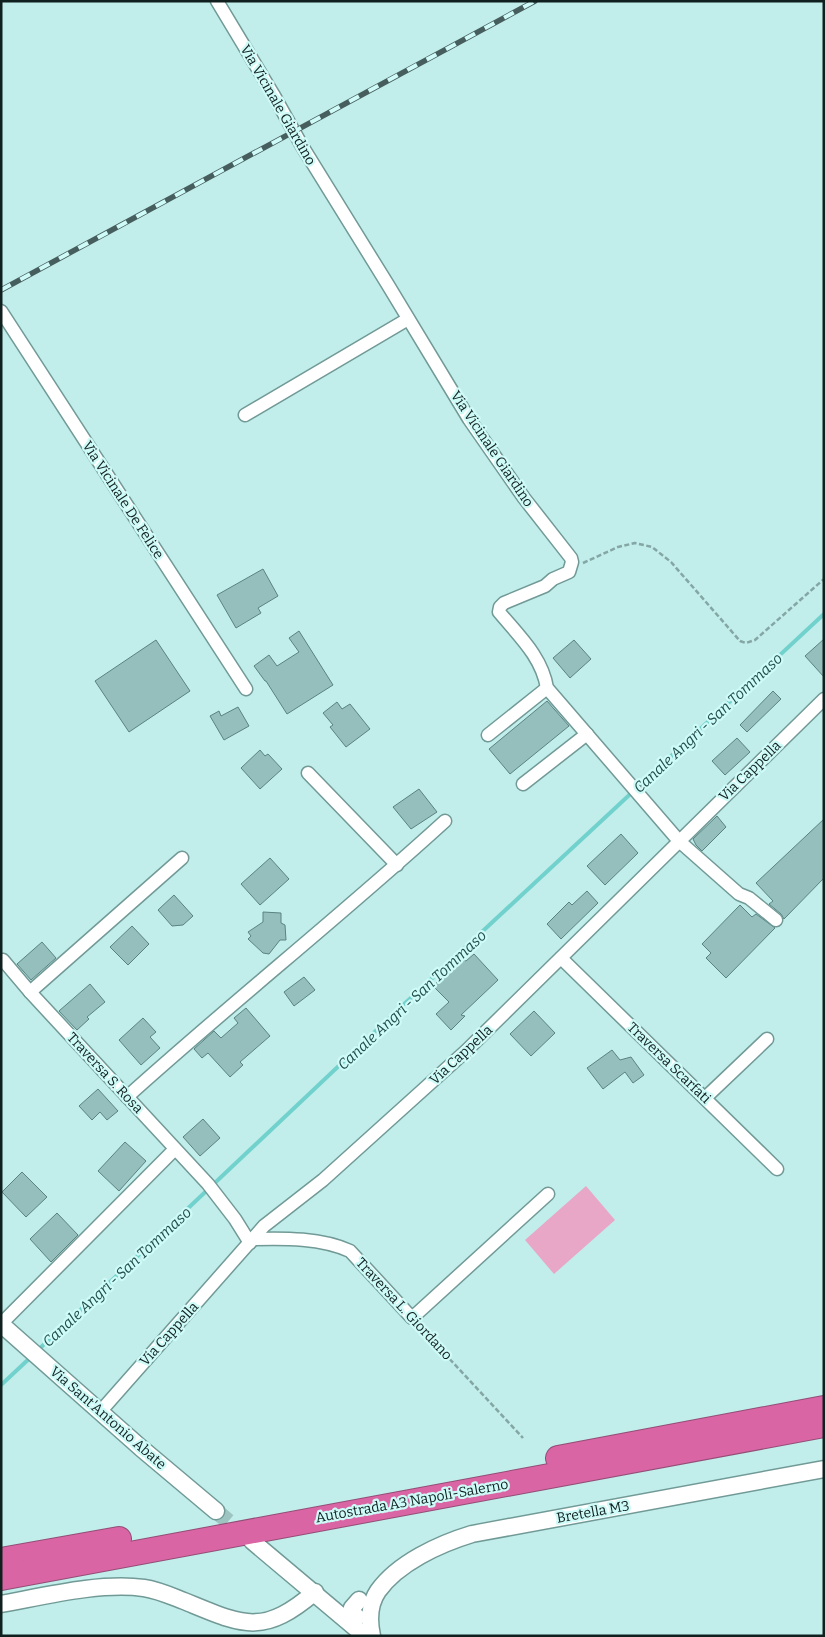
<svg xmlns="http://www.w3.org/2000/svg" width="825" height="1637" font-family="Bitter,serif">
  <style>
    .green { fill: #e9a7c7 }
    .lines { fill: none; stroke-linecap: round; stroke-linejoin: round }
    .stream { stroke: #71d1cc; stroke-width: 4 }
    .building { fill: #95bfbd; stroke: #5a8380 }
    .tertiary-tunnel { stroke: #9ec4c1; stroke-width: 16; stroke-dasharray: 16 8; stroke-linecap: butt }
    .minor-casing { stroke: #719a97; stroke-width: 15 }
    .tertiary-casing { stroke: #719a97; stroke-width: 19 }
    .motorway-casing { stroke: #934d76; stroke-width: 26 }
    .path { stroke: #84a6a4; stroke-width: 2.5; stroke-dasharray: 5 2.5; stroke-linecap: butt }
    .minor { stroke: #fff; stroke-width: 12 }
    .tertiary { stroke: #fff; stroke-width: 16 }
    .motorway { stroke: #da65a5; stroke-width: 24 }
    .rail-casing { stroke: #465e5d; stroke-width: 5.5 }
    .rail { stroke: #cefaf7; stroke-width: 4; stroke-dasharray: 11; stroke-linecap: butt }
    .labels { text-anchor: middle; dominant-baseline: central; stroke-width: 4.5; stroke-linejoin: round; paint-order: stroke }
    .street-label { font-size: 14px; fill: #10201f; stroke: #cefaf7 }
    .water-label { font-size: 15px; font-style: italic; fill: #204c4a; stroke: #cefaf7 }
  </style>
  <rect width="100%" height="100%" fill="#c1edea"/>
  <!-- green -->
  <polygon class="green" points="586,1186 615,1220 554,1274 525,1240"/>
  <g class="lines">
    <!-- stream -->
    <g class="stream">
      <polyline points="37,1351 399,1009 824,614"/>
      <polyline points="1,1385 32,1356"/>
    </g>
  </g>
  <!-- building -->
  <g class="building">
    <polygon points="263,569 278,596 258,608 261,613 236,628 217,595"/>
    <polygon points="299,631 333,685 287,714 266,681 265,681 254,666 269,655 277,666 299,652 289,638"/>
    <polygon points="824,639 824,677 805,656"/>
    <polygon points="156,640 190,691 129,732 95,681"/>
    <polygon points="574,640 591,659 570,678 553,658"/>
    <polygon points="773,691 781,699 747,732 740,725"/>
    <polygon points="547,701 569,726 510,774 489,749"/>
    <polygon points="337,702 342,709 350,704 370,729 346,747 330,727 333,725 323,713"/>
    <polygon points="238,707 249,726 224,740 210,716 219,711 221,716"/>
    <polygon points="737,738 750,752 725,775 712,761"/>
    <polygon points="260,750 265,756 268,754 282,769 260,789 241,768"/>
    <polygon points="419,789 437,812 411,829 393,807"/>
    <polygon points="717,816 726,827 702,851 696,845 693,839"/>
    <polygon points="824,819 824,878 784,919 781,914 769,904 773,901 756,883"/>
    <polygon points="621,834 638,853 605,885 587,866"/>
    <polygon points="270,858 289,879 260,905 241,884"/>
    <polygon points="587,891 598,903 561,939 547,924 569,902 572,905"/>
    <polygon points="174,895 193,916 183,925 172,926 158,910"/>
    <polygon points="740,905 752,917 756,914 775,928 726,978 706,958 711,953 702,944"/>
    <polygon points="263,912 281,913 281,923 285,925 286,940 280,940 269,954 263,953 248,939 251,936 248,932 263,922"/>
    <polygon points="132,926 149,944 128,965 110,947"/>
    <polygon points="42,942 56,958 31,980 17,964"/>
    <polygon points="474,954 498,980 461,1015 465,1016 451,1030 436,1014 449,1002 433,986 461,959 466,961"/>
    <polygon points="304,977 315,990 294,1006 284,992"/>
    <polygon points="90,984 105,1002 87,1017 89,1019 77,1030 59,1011"/>
    <polygon points="246,1008 270,1036 240,1062 243,1065 230,1077 208,1053 202,1058 194,1049 214,1031 221,1038 238,1023 234,1018"/>
    <polygon points="534,1011 555,1033 531,1056 510,1034"/>
    <polygon points="143,1018 156,1032 150,1037 160,1048 141,1065 119,1040"/>
    <polygon points="612,1050 620,1060 631,1057 644,1075 633,1083 625,1072 603,1089 587,1068"/>
    <polygon points="98,1089 118,1111 107,1120 100,1112 92,1120 79,1106"/>
    <polygon points="203,1119 220,1138 200,1156 183,1137"/>
    <polygon points="125,1142 146,1161 119,1191 98,1171"/>
    <polygon points="22,1172 47,1197 26,1217 2,1192"/>
    <polygon points="57,1213 78,1235 51,1262 30,1239"/>
  </g>
  <g class="lines">
    <!-- tertiary-tunnel -->
    <polyline class="tertiary-tunnel" points="216,1511 247,1537"/>
    <defs>
      <g id="minor">
        <path d="M217,1L273,94L302,146L388,285L469,419L524,498L571,558L572,562L569,572L553,579L545,586L504,603L500,607L499,612C519,636 542,657 547,688L679,841L739,894L749,898L776,920"/>
        <polyline points="1,311 246,689"/>
        <polyline points="245,415 408,319"/>
        <polyline points="488,735 547,688"/>
        <polyline points="308,773 397,865"/>
        <polyline points="523,784 587,734"/>
        <polyline points="561,958 777,1169"/>
        <polyline points="3,960 30,992 208,1184 235,1219 250,1243"/>
        <polyline points="30,992 182,858"/>
        <path d="M127,1097C231,1003 341,916 445,821"/>
        <polyline points="705,1098 767,1039"/>
        <path d="M254,1239C284,1238 322,1238 350,1251L412,1318L548,1194"/>
        <polyline points="1,1324 175,1149"/>
        <polyline points="100,1412 264,1226 323,1180 466,1051 824,699"/>
      </g>
      <g id="tertiary">
        <polyline points="1,1324 141,1448 216,1511"/>
        <polyline points="252,1541 365,1636"/>
        <path d="M1,1604C45,1596 100,1582 144,1588C158,1590 171,1596 184,1601C243,1625 262,1637 315,1592"/>
        <polyline points="357,1617 348,1620 352,1608 359,1600"/>
        <path d="M372,1636C369,1622 369,1604 378,1591C398,1563 439,1544 472,1534L824,1469"/>
      </g>
      <g id="motorway">
        <polyline points="558,1458 824,1408"/>
        <polyline points="1,1560 119,1539"/>
        <polyline points="1,1578 824,1425"/>
      </g>
    </defs>
    <!-- minor casing -->
    <use href="#minor" class="minor-casing"/>
    <!-- tertiary casing -->
    <use href="#tertiary" class="tertiary-casing"/>
    <!-- motorway casing -->
    <use href="#motorway" class="motorway-casing"/>
    <!-- path -->
    <g class="path">
      <polyline points="583,563 618,547 635,543 652,547 671,562 740,641 746,643 755,640 824,579"/>
      <polyline points="419,1326 523,1438"/>
    </g>
    <!-- minor -->
    <use href="#minor" class="minor"/>
    <!-- tertiary -->
    <use href="#tertiary" class="tertiary"/>
    <!-- motorway -->
    <use href="#motorway" class="motorway"/>
    <defs>
      <polyline id="rail" points="1,290 535,1"/>
    </defs>
    <!-- rail casing -->
    <use href="#rail" class="rail-casing"/>
    <!-- rail -->
    <use href="#rail" class="rail"/>
  </g>
  <g class="labels">
    <!-- street labels -->
    <g class="street-label">
      <text transform="translate(278 105) rotate(60)">Via Vicinale Giardino</text>
      <text transform="translate(492 449) rotate(56)">Via Vicinale Giardino</text>
      <text transform="translate(123 500) rotate(57)">Via Vicinale De Felice</text>
      <text transform="translate(750 771) rotate(-44)">Via Cappella</text>
      <text transform="translate(461 1055) rotate(-43)">Via Cappella</text>
      <text transform="translate(669 1063) rotate(44)">Traversa Scarfati</text>
      <text transform="translate(105 1073) rotate(47)">Traversa S. Rosa</text>
      <text transform="translate(404 1309) rotate(47)">Traversa L. Giordano</text>
      <text transform="translate(169 1334) rotate(-48)">Via Cappella</text>
      <text transform="translate(108 1418) rotate(41)">Via Sant'Antonio Abate</text>
      <text transform="translate(412 1501) rotate(-10)">Autostrada A3 Napoli-Salerno</text>
      <text transform="translate(593 1512) rotate(-10)">Bretella M3</text>
    </g>
    <!-- water labels -->
    <g class="water-label">
      <text transform="translate(708 723) rotate(-43)">Canale Angri - San Tommaso</text>
      <text transform="translate(412 1000) rotate(-43)">Canale Angri - San Tommaso</text>
      <text transform="translate(117 1277) rotate(-43)">Canale Angri - San Tommaso</text>
    </g>
  </g>
  <!-- border -->
  <rect width="825" height="1637" fill="none" stroke="#10201f" stroke-width="5"/>
</svg>
